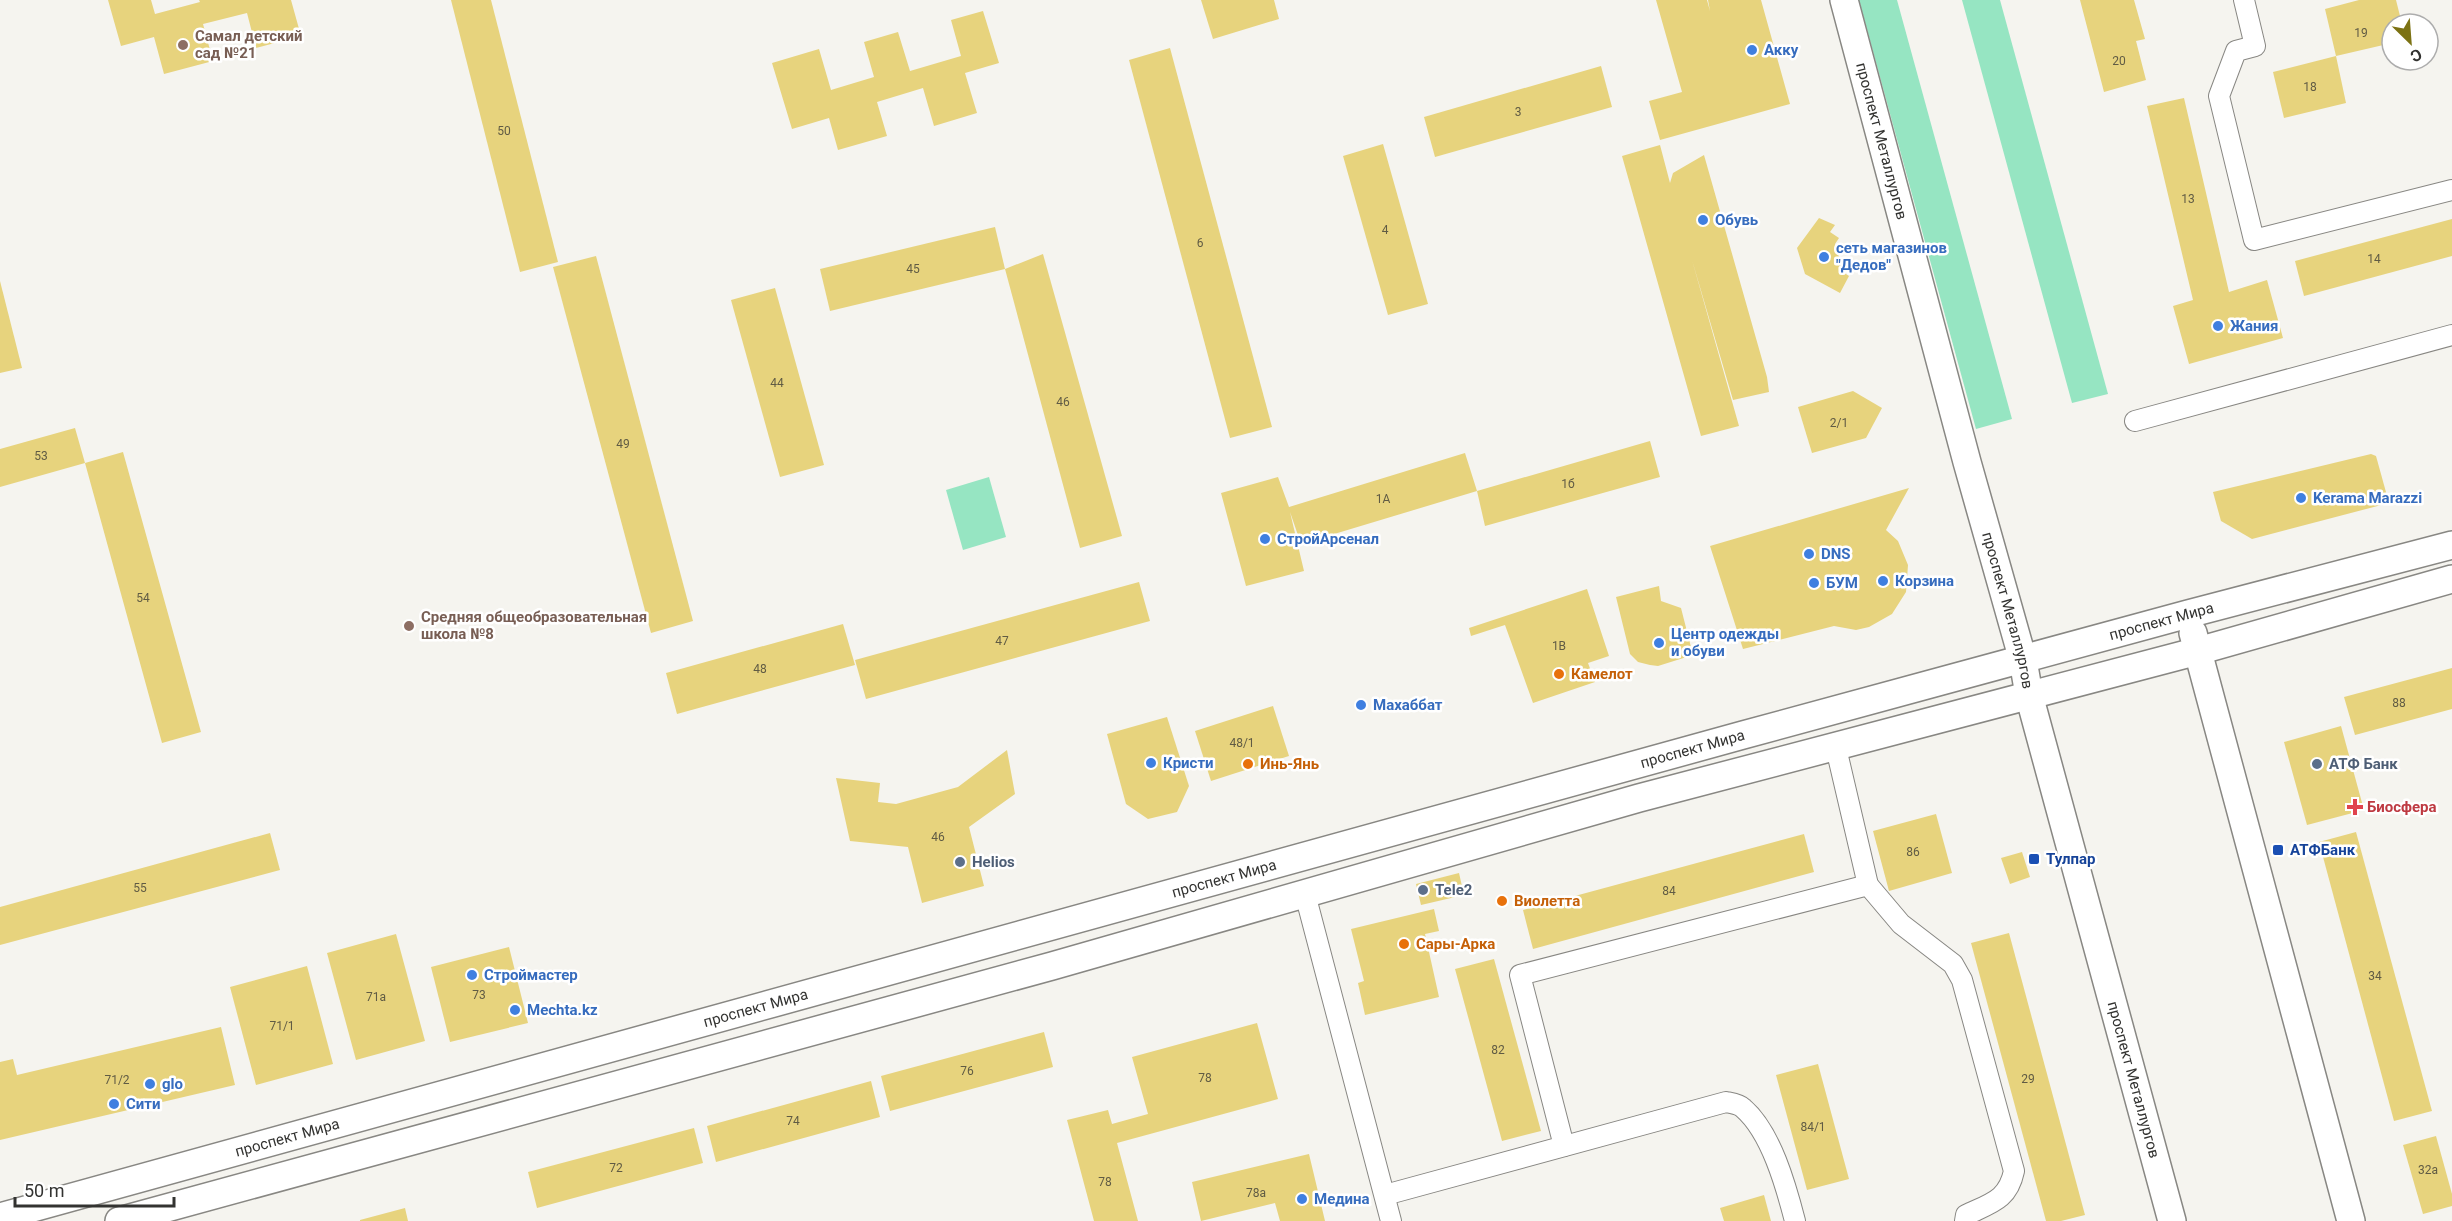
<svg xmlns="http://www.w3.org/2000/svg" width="2452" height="1221" font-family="Roboto,sans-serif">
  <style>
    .green { fill: #96e5c2 }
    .building { fill: #e7d37d }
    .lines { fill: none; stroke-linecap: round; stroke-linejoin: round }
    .minor-casing { stroke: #888783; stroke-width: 22 }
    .secondary-casing { stroke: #888783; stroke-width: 30 }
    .minor { stroke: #fff; stroke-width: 20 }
    .secondary { stroke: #fff; stroke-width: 27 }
    .education-dot { fill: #8d6e63; stroke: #fff; stroke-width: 2 }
    .shop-dot { fill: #3f7fe0; stroke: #fff; stroke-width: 2 }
    .food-dot { fill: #e8710a; stroke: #fff; stroke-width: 2 }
    .service-dot { fill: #5c6f8a; stroke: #fff; stroke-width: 2 }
    .health-dot { fill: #e0444e; stroke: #fff; stroke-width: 2 }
    .transit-dot { fill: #1a4fb4; stroke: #fff; stroke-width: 2 }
    .labels { text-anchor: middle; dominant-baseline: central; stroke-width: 5; stroke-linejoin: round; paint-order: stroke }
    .number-label { font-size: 12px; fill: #605b44 }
    .education-label { font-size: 15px; font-weight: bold; fill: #785e54; stroke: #fff; text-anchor: start }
    .shop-label { font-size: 15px; font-weight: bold; fill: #366cbe; stroke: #fff; text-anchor: start }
    .street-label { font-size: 15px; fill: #333331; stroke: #fff }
    .food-label { font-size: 15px; font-weight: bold; fill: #c56008; stroke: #fff; text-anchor: start }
    .service-label { font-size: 15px; font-weight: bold; fill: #4e5e75; stroke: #fff; text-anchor: start }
    .health-label { font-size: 15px; font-weight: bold; fill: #be3a42; stroke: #fff; text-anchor: start }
    .transit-label { font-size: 15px; font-weight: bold; fill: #164399; stroke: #fff; text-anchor: start }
  </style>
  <rect width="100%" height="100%" fill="#f5f4ef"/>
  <!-- green -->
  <g class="green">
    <polygon points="1859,0 1897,0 2012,419 1976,429"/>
    <polygon points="1962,0 2000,0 2108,394 2072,403"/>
    <polygon points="989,477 1006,537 963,550 946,490"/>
  </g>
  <!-- building -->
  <g class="building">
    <polygon points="108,0 151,0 155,14 200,2 199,0 291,0 301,36 256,48 247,13 203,24 213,61 164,74 154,37 121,46"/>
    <polygon points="451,0 491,0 558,262 520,272"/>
    <polygon points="1201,0 1274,0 1279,19 1213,39"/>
    <polygon points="1656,0 1707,0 1710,11 1708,0 1761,0 1790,104 1660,140 1649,101 1682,92"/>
    <polygon points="2080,0 2134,0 2145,39 2136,41 2146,80 2104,92"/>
    <polygon points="2359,0 2396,0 2402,24 2392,24 2392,43 2336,56 2325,9"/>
    <polygon points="983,11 999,63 965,73 977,113 934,126 923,88 877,102 887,136 838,150 829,118 792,129 772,63 819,49 831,90 874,77 864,42 898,32 910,71 961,56 951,20"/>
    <polygon points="1170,48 1272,427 1230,438 1129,60"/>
    <polygon points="2336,56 2346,103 2284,118 2273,72"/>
    <polygon points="1601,66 1612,107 1435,157 1424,117"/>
    <polygon points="2184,98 2229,292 2267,280 2283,338 2189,364 2173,306 2193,300 2147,106"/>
    <polygon points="1383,144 1428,304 1388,315 1343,156"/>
    <polygon points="1660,145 1670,183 1673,173 1704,155 1767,377 1769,392 1733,400 1692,260 1739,426 1701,436 1622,156"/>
    <polygon points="1819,218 1835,225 1830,232 1839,238 1835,244 1840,259 1847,262 1840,270 1849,276 1840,293 1805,274 1797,248"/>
    <polygon points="2452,219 2452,256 2304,296 2295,261"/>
    <polygon points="995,227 1005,269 830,311 820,269"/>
    <polygon points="1043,254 1122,536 1080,548 1005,269"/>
    <polygon points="596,256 693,621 651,633 553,267"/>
    <polygon points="0,281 22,368 0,373"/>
    <polygon points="775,288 824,465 780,477 731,300"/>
    <polygon points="1853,391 1882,408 1866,438 1812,453 1798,407"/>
    <polygon points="75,428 85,463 123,452 201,732 162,743 85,463 0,487 0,449"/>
    <polygon points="1650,441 1660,477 1485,526 1477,491 1301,544 1290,512 1304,571 1246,586 1221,493 1278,477 1289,507 1465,453 1477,491"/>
    <polygon points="2371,454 2376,456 2389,503 2252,539 2221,521 2213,492"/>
    <polygon points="1909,488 1886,530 1898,541 1908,565 1906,592 1892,614 1869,627 1856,630 1834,626 1743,649 1710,546"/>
    <polygon points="1139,582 1150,621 866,699 855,660"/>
    <polygon points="1659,586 1661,601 1681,608 1693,655 1658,666 1650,665 1638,662 1630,654 1616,597"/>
    <polygon points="1587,589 1609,656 1588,663 1595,682 1533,703 1505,625 1471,636 1469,628"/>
    <polygon points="843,624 855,665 677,714 666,673"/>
    <polygon points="2452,668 2452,709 2355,735 2344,697"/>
    <polygon points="1273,706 1289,756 1211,781 1195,731"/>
    <polygon points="1167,717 1189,786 1177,812 1148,819 1126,804 1107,734"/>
    <polygon points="2341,726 2364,810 2307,825 2284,742"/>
    <polygon points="1007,750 1015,794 969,827 984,886 922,903 908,847 850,841 836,778 880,783 878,802 896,804 958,787"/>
    <polygon points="1936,814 1952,873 1889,891 1873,831"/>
    <polygon points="2356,832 2432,1111 2394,1121 2319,842"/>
    <polygon points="270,833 280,870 0,945 0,907"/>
    <polygon points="1804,834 1814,872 1533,949 1523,910"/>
    <polygon points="2022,852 2030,877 2010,884 2001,858"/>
    <polygon points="1459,873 1464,895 1421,905 1416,884"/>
    <polygon points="1434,909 1439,931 1425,934 1439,997 1365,1015 1358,983 1364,981 1351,929"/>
    <polygon points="2009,933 2085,1215 2061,1221 2046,1221 1971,943"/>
    <polygon points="396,934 425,1041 356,1060 327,953"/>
    <polygon points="509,947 528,1023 450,1042 431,967"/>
    <polygon points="1494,959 1541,1131 1502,1141 1455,969"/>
    <polygon points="307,966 333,1064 256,1085 230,987"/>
    <polygon points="1257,1023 1278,1099 1117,1143 1138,1221 1094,1221 1067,1120 1108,1110 1112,1124 1148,1114 1132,1057"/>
    <polygon points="221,1027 235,1085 0,1140 0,1062 13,1059 17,1075"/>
    <polygon points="1044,1032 1053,1067 890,1111 881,1076"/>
    <polygon points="1818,1064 1849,1179 1807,1190 1776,1075"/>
    <polygon points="871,1081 880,1117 716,1162 707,1126"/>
    <polygon points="694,1128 703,1163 537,1208 528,1172"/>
    <polygon points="2436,1136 2452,1194 2452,1206 2423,1214 2403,1145"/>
    <polygon points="1309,1154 1325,1221 1280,1221 1275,1203 1201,1221 1192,1182"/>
    <polygon points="1764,1195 1771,1221 1724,1221 1720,1208"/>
    <polygon points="405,1208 408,1221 360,1221 360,1220"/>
  </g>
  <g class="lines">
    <defs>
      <g id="minor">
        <polyline points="2244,0 2255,46 2236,51 2219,96 2254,240 2452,190"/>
        <polyline points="2135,421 2452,335"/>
        <path d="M1868,885L1901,924L1953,964L1962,980L2014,1171C2008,1200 1991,1203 1966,1215L1965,1221"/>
        <polyline points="1305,894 1391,1221"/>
        <polyline points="1564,1146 1520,975 1868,885 1836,748"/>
        <path d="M1385,1195L1726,1102C1731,1103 1739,1104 1743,1108C1771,1132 1786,1186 1795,1221"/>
      </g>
      <g id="secondary">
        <path id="s1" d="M1844,0L1967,462L2023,660L2029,695L2172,1221"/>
        <polyline points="2193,633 2351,1221"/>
        <path id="s2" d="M0,1217L1743,735L2188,614L2452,545"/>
        <polyline points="119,1221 1052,966 1639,798 2198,651 2452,579"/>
      </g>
    </defs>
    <!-- minor casing -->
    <use href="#minor" class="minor-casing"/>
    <!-- secondary casing -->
    <use href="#secondary" class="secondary-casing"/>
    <!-- minor -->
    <use href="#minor" class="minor"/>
    <!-- secondary -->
    <use href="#secondary" class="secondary"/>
  </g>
  <!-- markers -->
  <g class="education-dot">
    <circle cx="183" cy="45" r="6"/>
    <circle cx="409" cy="626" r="6"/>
  </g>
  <g class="shop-dot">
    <circle cx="1752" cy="50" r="6"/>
    <circle cx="1703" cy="220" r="6"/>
    <circle cx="1824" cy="257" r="6"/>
    <circle cx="2218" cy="326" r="6"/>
    <circle cx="2301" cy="498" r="6"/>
    <circle cx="1265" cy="539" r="6"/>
    <circle cx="1809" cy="554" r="6"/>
    <circle cx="1883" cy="581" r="6"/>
    <circle cx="1814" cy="583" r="6"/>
    <circle cx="1659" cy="643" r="6"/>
    <circle cx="1361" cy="705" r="6"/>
    <circle cx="1151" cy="763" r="6"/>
    <circle cx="472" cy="975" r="6"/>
    <circle cx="515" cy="1010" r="6"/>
    <circle cx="150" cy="1084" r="6"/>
    <circle cx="114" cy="1104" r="6"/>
    <circle cx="1302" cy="1199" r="6"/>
  </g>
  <g class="food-dot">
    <circle cx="1559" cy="674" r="6"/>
    <circle cx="1248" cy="764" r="6"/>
    <circle cx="1502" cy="901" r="6"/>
    <circle cx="1404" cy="944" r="6"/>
  </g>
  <g class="service-dot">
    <circle cx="2317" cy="764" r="6"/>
    <circle cx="960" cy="862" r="6"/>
    <circle cx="1423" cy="890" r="6"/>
  </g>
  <path class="health-dot" d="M2352 798h6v6h6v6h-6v6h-6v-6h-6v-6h6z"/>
  <g class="transit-dot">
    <rect x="2272" y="844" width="12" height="12" rx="3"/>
    <rect x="2028" y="853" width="12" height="12" rx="3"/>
  </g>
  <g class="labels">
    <!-- number labels -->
    <g class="number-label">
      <text x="2361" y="33">19</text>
      <text x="2119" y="61">20</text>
      <text x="2310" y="87">18</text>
      <text x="1518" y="112">3</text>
      <text x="504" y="131">50</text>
      <text x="2188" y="199">13</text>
      <text x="1385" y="230">4</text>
      <text x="1200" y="243">6</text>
      <text x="2374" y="259">14</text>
      <text x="913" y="269">45</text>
      <text x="777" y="383">44</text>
      <text x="1063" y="402">46</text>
      <text x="1839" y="423">2/1</text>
      <text x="623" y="444">49</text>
      <text x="41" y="456">53</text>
      <text x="1568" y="484">1б</text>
      <text x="1383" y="499">1А</text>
      <text x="143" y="598">54</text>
      <text x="1002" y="641">47</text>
      <text x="1559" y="646">1В</text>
      <text x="760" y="669">48</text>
      <text x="2399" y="703">88</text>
      <text x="1242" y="743">48/1</text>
      <text x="938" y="837">46</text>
      <text x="1913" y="852">86</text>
      <text x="140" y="888">55</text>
      <text x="1669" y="891">84</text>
      <text x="2375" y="976">34</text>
      <text x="479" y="995">73</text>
      <text x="376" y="997">71а</text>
      <text x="282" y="1026">71/1</text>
      <text x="1498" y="1050">82</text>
      <text x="967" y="1071">76</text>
      <text x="1205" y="1078">78</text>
      <text x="2028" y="1079">29</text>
      <text x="117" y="1080">71/2</text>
      <text x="793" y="1121">74</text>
      <text x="1813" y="1127">84/1</text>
      <text x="616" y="1168">72</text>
      <text x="2428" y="1170">32а</text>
      <text x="1105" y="1182">78</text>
      <text x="1256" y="1193">78а</text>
    </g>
    <!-- education labels -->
    <g class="education-label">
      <text x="195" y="36">Самал детский<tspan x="195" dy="17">сад №21</tspan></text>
      <text x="421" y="617">Средняя общеобразовательная<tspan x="421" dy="17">школа №8</tspan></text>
    </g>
    <!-- shop labels -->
    <g class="shop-label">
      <text x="1764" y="50">Акку</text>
      <text x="1715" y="220">Обувь</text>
      <text x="1836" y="248">сеть магазинов<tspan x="1836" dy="17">"Дедов"</tspan></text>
      <text x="2230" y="326">Жания</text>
      <text x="2313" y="498">Kerama Marazzi</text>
      <text x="1277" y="539">СтройАрсенал</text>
      <text x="1821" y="554">DNS</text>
      <text x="1895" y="581">Корзина</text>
      <text x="1826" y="583">БУМ</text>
      <text x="1671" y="634">Центр одежды<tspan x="1671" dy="17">и обуви</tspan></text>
      <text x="1373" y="705">Махаббат</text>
      <text x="1163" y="763">Кристи</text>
      <text x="484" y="975">Строймастер</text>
      <text x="527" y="1010">Mechta.kz</text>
      <text x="162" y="1084">glo</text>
      <text x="126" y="1104">Сити</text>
      <text x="1314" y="1199">Медина</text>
    </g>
    <!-- street labels -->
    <g class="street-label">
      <text stroke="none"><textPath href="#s1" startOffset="146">проспект Металлургов</textPath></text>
      <text stroke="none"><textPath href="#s1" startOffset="632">проспект Металлургов</textPath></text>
      <text stroke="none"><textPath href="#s2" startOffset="2242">проспект Мира</textPath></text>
      <text stroke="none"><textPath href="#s2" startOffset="1756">проспект Мира</textPath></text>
      <text stroke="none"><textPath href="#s2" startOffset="1270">проспект Мира</textPath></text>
      <text stroke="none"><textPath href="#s2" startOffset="784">проспект Мира</textPath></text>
      <text stroke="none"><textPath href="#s1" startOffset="1118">проспект Металлургов</textPath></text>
      <text stroke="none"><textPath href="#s2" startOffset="298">проспект Мира</textPath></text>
    </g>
    <!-- food labels -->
    <g class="food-label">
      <text x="1571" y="674">Камелот</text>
      <text x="1260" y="764">Инь-Янь</text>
      <text x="1514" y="901">Виолетта</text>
      <text x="1416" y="944">Сары-Арка</text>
    </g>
    <!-- service labels -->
    <g class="service-label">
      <text x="2329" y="764">АТФ Банк</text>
      <text x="972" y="862">Helios</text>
      <text x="1435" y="890">Tele2</text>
    </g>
    <!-- health labels -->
    <g class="health-label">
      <text x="2367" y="807">Биосфера</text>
    </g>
    <!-- transit labels -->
    <g class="transit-label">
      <text x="2290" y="850">АТФБанк</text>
      <text x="2046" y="859">Тулпар</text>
    </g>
  </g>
  <!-- north arrow -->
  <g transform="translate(2410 42) rotate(155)"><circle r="28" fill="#ffffff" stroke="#adadad" stroke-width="1.5"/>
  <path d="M0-4.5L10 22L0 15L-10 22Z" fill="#7c7213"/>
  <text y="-9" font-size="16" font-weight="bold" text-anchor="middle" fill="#333331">С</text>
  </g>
  <!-- scale -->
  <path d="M15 1197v9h159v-9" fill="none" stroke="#333331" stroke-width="3"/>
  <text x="24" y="1197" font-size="18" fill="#333331" stroke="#ffffff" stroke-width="4.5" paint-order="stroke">50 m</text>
</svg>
